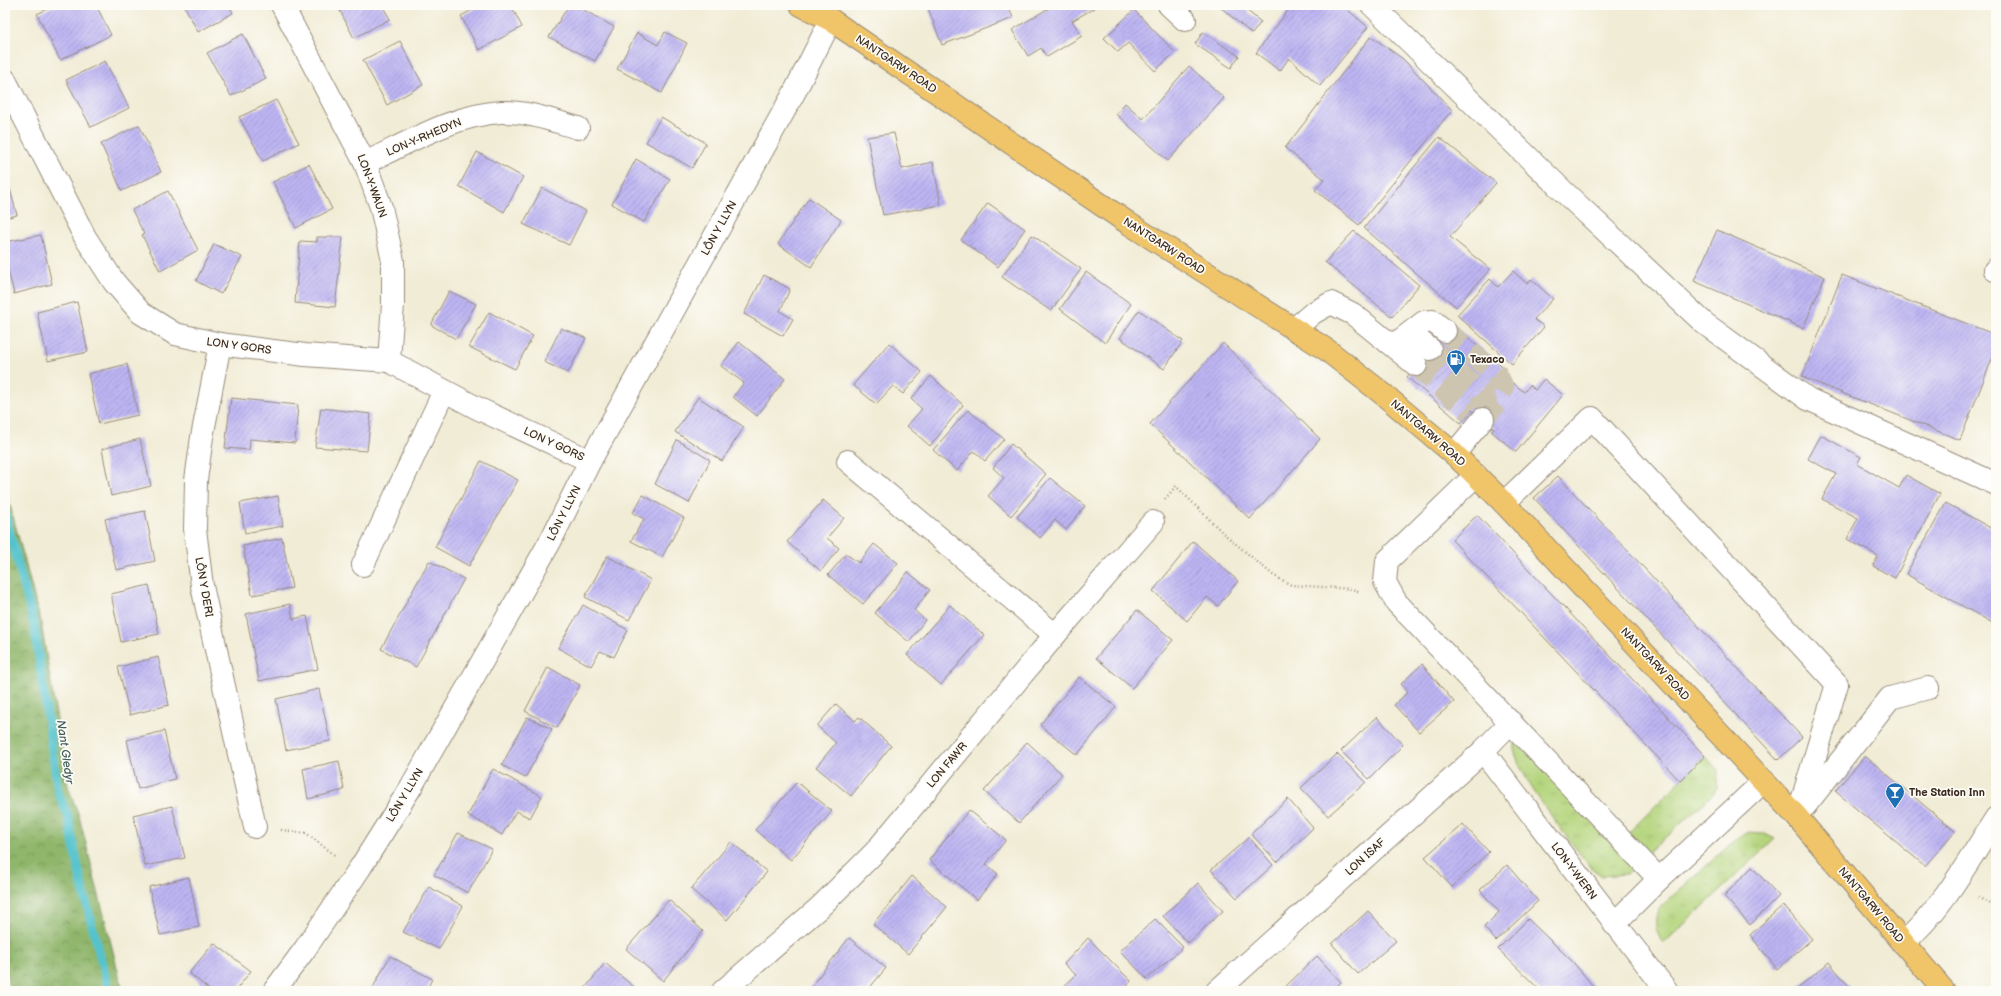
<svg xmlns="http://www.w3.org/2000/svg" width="2001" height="996" font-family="'Balsamiq Sans',sans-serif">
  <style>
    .grass { fill: url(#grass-tufts); stroke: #787f4c }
    .forest { fill: url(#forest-crowns); stroke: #657044 }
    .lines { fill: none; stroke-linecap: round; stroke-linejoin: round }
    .stream { stroke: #55c2cc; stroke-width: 9 }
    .building { fill: url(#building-hatch) }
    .minor-tunnel { stroke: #cdc5b0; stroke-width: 22; stroke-dasharray: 22 11; stroke-linecap: butt }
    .minor-casing { stroke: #968b7a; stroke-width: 24 }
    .major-casing { stroke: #968b7a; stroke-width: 24 }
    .path { stroke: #968b7a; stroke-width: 2.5; stroke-dasharray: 1 3; stroke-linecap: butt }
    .minor { stroke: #fff; stroke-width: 22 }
    .major { stroke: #f0c469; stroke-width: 22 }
    .labels { text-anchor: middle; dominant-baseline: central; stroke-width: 3.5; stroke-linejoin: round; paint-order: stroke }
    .street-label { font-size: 11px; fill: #3b2a1e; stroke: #fdfcf7 }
    .poi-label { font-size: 11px; font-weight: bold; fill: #3b2a1e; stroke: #fdfcf7; text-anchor: start }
    .water-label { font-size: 12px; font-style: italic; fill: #445f5b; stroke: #fdfcf7 }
  </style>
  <defs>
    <pattern id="grass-tufts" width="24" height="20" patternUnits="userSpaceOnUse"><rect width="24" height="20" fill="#b4d47b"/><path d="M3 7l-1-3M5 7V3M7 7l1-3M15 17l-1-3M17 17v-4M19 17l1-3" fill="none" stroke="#9cb66a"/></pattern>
    <pattern id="forest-crowns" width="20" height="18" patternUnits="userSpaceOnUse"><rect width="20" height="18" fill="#8fb66b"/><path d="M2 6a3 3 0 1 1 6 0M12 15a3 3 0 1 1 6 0" fill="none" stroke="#769457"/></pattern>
    <pattern id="building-hatch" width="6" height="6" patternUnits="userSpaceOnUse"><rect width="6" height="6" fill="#bdb5f3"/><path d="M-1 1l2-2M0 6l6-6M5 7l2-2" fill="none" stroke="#9b93c4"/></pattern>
  </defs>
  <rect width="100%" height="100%" fill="#fdfcf7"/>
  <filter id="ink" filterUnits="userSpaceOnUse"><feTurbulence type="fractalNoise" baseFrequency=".025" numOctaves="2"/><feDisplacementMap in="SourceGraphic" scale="8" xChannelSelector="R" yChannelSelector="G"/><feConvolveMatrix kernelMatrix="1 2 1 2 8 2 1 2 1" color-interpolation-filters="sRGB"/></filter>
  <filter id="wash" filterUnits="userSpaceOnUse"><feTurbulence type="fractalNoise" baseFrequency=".012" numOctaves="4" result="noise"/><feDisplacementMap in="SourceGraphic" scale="16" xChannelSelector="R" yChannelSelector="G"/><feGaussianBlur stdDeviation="0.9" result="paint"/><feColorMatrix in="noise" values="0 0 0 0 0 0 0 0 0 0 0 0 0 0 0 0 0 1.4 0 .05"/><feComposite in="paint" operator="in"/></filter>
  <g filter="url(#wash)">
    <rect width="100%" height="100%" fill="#f1ecd5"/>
    <!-- grass -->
    <g class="grass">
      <path d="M1515,734L1635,866L1626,874L1602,876L1590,867C1568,837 1522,784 1514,749C1513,744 1514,739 1515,734Z"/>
      <polygon points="1705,756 1718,770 1717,788 1709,798 1646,855 1628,833"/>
      <path d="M1747,832L1763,833L1775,839L1663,944C1655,930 1654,925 1658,909L1734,841Z"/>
    </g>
    <!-- forest -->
    <polygon class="forest" points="5,486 41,623 68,786 79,816 123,991 9,991 5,958"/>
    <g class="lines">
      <!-- stream -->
      <polyline class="stream" points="5,515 34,624 58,792 68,816 81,882 109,991"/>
    </g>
    <g id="blocks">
      <!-- building -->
      <g class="building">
        <polygon points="56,5 96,5 111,35 60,60 37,14"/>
        <polygon points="184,5 229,5 233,13 198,32"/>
        <polygon points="337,5 382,5 390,19 354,38"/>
        <polygon points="481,5 511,5 522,27 479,50 461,16"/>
        <polygon points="569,5 575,5 614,27 595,61 549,37"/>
        <polygon points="938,5 974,5 975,8 981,5 1008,5 1013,18 942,45 928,8"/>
        <polygon points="1054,5 1095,5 1096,7 1072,21 1082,36 1047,57 1041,48 1028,56 1012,30"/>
        <polygon points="1220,5 1240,5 1261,22 1252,34 1219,6"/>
        <polygon points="1292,5 1342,5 1368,27 1320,86 1289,58 1280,71 1256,53"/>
        <polygon points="1134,10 1175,52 1155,71 1128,43 1118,52 1104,38"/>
        <polygon points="665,32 687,43 662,93 617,69 637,33 658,45"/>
        <polygon points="1203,32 1239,56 1231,68 1195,44"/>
        <polygon points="243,34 266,79 231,96 207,53"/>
        <polygon points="1371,36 1403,59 1452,110 1359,225 1315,190 1324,179 1285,148"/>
        <polygon points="400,41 423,85 387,105 363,60"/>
        <polygon points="105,61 129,108 91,127 66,80"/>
        <polygon points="1189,66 1224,98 1168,161 1116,114 1125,103 1143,119"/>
        <polygon points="276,100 299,143 263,161 239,117"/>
        <polygon points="661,117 706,143 692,168 646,142"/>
        <polygon points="139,125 161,172 122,191 101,144"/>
        <polygon points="894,133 902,169 933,162 941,205 883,215 867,137"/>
        <polygon points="1439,137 1496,183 1450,237 1490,269 1456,307 1364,228"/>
        <polygon points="477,152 523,177 504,212 459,186"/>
        <polygon points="636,159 670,179 644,222 612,204"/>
        <polygon points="309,164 332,209 296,228 273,182"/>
        <polygon points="5,170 17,215 5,218"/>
        <polygon points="542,188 586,211 569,245 523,224"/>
        <polygon points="168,191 198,250 160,271 142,235 144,234 132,210"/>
        <polygon points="809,198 841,220 811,267 778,244"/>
        <polygon points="988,203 1025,229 998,267 961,240"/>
        <polygon points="1717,230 1825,277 1803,328 1694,281"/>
        <polygon points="1354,231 1419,285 1392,317 1325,262"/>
        <polygon points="41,235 52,284 14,294 5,258 5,242"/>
        <polygon points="1032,235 1081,269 1051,311 1002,277"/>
        <polygon points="317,237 343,237 335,307 295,303 300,241 317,242"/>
        <polygon points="214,244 242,257 221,294 196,281"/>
        <polygon points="1513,271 1527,284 1531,279 1553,299 1534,319 1544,327 1512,364 1457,315 1490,279 1498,287"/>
        <polygon points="1086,272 1131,304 1105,343 1060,309"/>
        <polygon points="764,275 790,289 780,311 793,319 783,336 744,314"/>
        <polygon points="1842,275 1996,335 1996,349 1960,440 1802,377"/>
        <polygon points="449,291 476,304 456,339 431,325"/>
        <polygon points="77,302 88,352 48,361 37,312"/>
        <polygon points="1139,310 1183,341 1164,369 1120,338"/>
        <polygon points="489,312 533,336 515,369 469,347"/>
        <polygon points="1451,323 1506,369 1502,374 1524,392 1530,385 1535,390 1544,379 1563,395 1516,452 1491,431 1494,428 1472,410 1461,423 1407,377"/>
        <polygon points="561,328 586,338 568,373 544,362"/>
        <polygon points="739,342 785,379 757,416 733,397 744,383 721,366"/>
        <polygon points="889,343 922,372 903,394 893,386 876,404 853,385"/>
        <polygon points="1223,343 1320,439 1250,519 1150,424"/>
        <polygon points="127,364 138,415 99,424 88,374"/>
        <polygon points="931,376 963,405 930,446 907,426 922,409 911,399"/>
        <polygon points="698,397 744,427 722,461 675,432"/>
        <polygon points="231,398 298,405 295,443 250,439 249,450 225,448"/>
        <polygon points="321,408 371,414 367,451 315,447"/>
        <polygon points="968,410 1004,439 985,461 974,451 957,471 933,450"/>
        <polygon points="1821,435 1861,457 1857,464 1899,488 1906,475 1940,494 1895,578 1873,566 1878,556 1847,539 1858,518 1822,499 1836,474 1808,459"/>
        <polygon points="140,439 151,486 111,496 102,449"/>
        <polygon points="677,440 710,460 689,503 655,484"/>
        <polygon points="1011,444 1046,474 1011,516 988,496 1004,478 993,468"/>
        <polygon points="481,461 518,480 469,566 435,547"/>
        <polygon points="1558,476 1802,737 1778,760 1534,498"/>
        <polygon points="1050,478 1085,506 1066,530 1055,520 1040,538 1017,517"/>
        <polygon points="643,495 684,518 662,557 631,541 644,519 633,513"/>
        <polygon points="278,496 283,526 245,533 240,503"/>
        <polygon points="823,500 844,518 827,538 839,548 821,571 787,542"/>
        <polygon points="1946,503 1996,531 1996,625 1906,574"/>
        <polygon points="145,511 155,561 116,570 105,519"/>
        <polygon points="1477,515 1705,756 1680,781 1452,540"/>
        <polygon points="282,538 292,588 252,595 243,546"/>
        <polygon points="1193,541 1238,581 1218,606 1207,597 1187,621 1153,591"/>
        <polygon points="874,544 898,563 863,604 828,575 846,554 859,563"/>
        <polygon points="607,556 651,580 629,620 585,597"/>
        <polygon points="429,561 464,579 416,667 381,649"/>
        <polygon points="908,572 930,590 914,610 925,620 909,642 875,613"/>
        <polygon points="149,585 159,634 121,642 111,594"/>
        <polygon points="290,604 293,619 307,616 318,669 259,681 246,614"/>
        <polygon points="583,605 628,630 614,657 600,651 591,666 558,648"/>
        <polygon points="950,605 984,635 941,685 907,655"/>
        <polygon points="1137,610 1173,640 1132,688 1096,658"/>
        <polygon points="158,657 169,705 130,715 118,667"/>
        <polygon points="1422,664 1454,702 1419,732 1394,705 1408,692 1401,684"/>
        <polygon points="548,667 580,685 557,728 525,711"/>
        <polygon points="1079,677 1116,707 1077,755 1040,725"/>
        <polygon points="319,689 330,741 286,750 276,699"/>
        <polygon points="836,704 855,721 859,717 891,746 851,796 816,767 836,743 817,726"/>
        <polygon points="527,717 552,729 525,778 502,765"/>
        <polygon points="1377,717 1403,745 1369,779 1341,751"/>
        <polygon points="164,731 175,779 138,789 127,740"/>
        <polygon points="1027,742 1062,774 1019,823 984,791"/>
        <polygon points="1337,754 1366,782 1328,816 1301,788"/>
        <polygon points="1865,756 1955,831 1925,866 1835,791"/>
        <polygon points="339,761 344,790 308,799 303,769"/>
        <polygon points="493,769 542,796 530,818 516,811 502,835 468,815"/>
        <polygon points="797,782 832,811 791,860 755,830"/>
        <polygon points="1288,799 1313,828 1277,862 1251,834"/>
        <polygon points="172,806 185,858 145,866 133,815"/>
        <polygon points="969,810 1006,840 986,864 998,874 977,900 929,860"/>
        <polygon points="1463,824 1489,852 1452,887 1425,857"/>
        <polygon points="458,833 492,849 468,893 434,875"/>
        <polygon points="1249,837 1273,865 1237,898 1211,870"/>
        <polygon points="731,842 767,872 727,920 691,889"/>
        <polygon points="1507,865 1538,901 1496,941 1484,927 1499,912 1480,890"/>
        <polygon points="1752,867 1779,896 1750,925 1724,896"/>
        <polygon points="912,876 947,907 908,954 873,924"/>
        <polygon points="189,877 199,927 160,935 149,887"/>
        <polygon points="1198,883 1223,911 1188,943 1163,916"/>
        <polygon points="429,887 463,906 439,949 403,932"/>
        <polygon points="669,900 703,931 663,981 626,949"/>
        <polygon points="1783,905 1812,939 1777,969 1750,935"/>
        <polygon points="1368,911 1396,941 1358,974 1332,944"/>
        <polygon points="1155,919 1183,947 1147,979 1120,951"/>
        <polygon points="1528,919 1573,962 1597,991 1541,991 1498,949"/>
        <polygon points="849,938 886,968 867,991 814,991 810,988"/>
        <polygon points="1088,938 1131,981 1123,991 1063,991 1061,989 1076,975 1064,964"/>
        <polygon points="214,943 251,971 235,991 211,991 189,973"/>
        <polygon points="390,956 432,979 426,991 371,991"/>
        <polygon points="1317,956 1341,982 1332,991 1281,991"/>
        <polygon points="1829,962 1853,991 1795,991"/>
        <polygon points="605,963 639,991 583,991"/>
      </g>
    </g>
  </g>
  <g filter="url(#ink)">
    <use href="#blocks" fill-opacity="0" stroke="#968b7a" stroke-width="1"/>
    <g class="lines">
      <!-- minor-tunnel -->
      <g class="minor-tunnel">
        <polyline points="1445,331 1497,375 1503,387 1498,400 1483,419"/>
        <polyline points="1430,349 1482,393 1486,402 1487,415"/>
        <polyline points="1416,365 1470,412"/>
      </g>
      <defs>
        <g id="minor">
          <polyline points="282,5 365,163 381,207 393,261 393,304 389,361"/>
          <polyline points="1169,5 1185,20"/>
          <polyline points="1372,5 1563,191 1704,323 1808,399 1996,484"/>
          <polyline points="5,80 85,237 114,282 141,313 175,334 220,344 305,355 389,361 477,408 590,461"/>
          <path d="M365,163C408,143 453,115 501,112C528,111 554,121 578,128"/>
          <polyline points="1995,270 1996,270"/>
          <polyline points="1294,329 1313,313 1331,303 1353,314 1416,365"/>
          <polyline points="1407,337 1415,337 1430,349"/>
          <polyline points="1389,343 1398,342 1424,322 1433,321 1445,331"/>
          <polyline points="220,344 202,437 196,480 195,529 202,586 255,827"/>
          <polyline points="1454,454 1483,419"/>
          <polyline points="848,461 1055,635"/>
          <polyline points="1476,475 1387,561 1385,582 1396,602 1659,879"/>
          <polyline points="1504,503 1592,418 1837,684 1797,817"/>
          <polyline points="363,565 444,391"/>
          <polyline points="1483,751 1667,991"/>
          <polyline points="1805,806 1890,698 1928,688"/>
          <polyline points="1614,924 1659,879 1764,781"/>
          <path d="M1903,943C1942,910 1968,861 1996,818"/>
          <polyline points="274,991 305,949 360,868 411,787 551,540 590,461 794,93 831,20"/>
          <polyline points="723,991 820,907 875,852 1055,635 1153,522"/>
          <polyline points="1217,991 1483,751 1511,722"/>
        </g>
        <polyline id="major" points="801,5 831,20 1128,223 1327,350 1383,394 1454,454 1504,503 1797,817 1944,991"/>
      </defs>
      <!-- minor casing -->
      <use href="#minor" class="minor-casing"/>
      <!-- major casing -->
      <use href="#major" class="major-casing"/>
      <!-- path -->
      <g class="path">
        <polyline points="1165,499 1176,486 1223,533 1273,575 1291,585 1352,589 1361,592"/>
        <polyline points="281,830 306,833 336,856"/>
        <polyline points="1978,897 1996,908"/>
      </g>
      <!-- minor -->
      <use href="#minor" class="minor"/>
      <!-- major -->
      <use href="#major" class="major"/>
    </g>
  </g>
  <!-- icons -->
  <defs>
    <symbol id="fuel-pin" viewBox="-11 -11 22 30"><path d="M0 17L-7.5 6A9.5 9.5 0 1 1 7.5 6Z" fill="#1f6fb2" stroke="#fdfcf7"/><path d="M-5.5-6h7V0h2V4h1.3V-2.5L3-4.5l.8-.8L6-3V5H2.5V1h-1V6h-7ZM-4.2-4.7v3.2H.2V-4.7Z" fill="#fff"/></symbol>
    <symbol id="bar-pin" viewBox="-11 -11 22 30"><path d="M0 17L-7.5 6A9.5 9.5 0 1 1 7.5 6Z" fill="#1f6fb2" stroke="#fdfcf7"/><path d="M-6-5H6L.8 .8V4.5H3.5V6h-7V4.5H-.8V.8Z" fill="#fff"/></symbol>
  </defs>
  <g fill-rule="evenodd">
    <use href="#fuel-pin" x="1445" y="348" width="22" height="30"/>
    <use href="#bar-pin" x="1884" y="781" width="22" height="30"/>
  </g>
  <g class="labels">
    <!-- street labels -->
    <g class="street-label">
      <text transform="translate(896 64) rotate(34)">NANTGARW ROAD</text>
      <text transform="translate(424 137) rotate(-23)">LON-Y-RHEDYN</text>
      <text transform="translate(372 186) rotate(70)">LON-Y-WAUN</text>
      <text transform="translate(719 228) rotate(-61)">LÔN Y LLYN</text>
      <text transform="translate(1164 246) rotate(33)">NANTGARW ROAD</text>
      <text transform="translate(239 346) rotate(8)">LON Y GORS</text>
      <text transform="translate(1428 433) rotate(41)">NANTGARW ROAD</text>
      <text transform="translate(554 444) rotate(25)">LON Y GORS</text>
      <text transform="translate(564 513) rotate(-63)">LÔN Y LLYN</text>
      <text transform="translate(204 587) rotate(80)">LÔN Y DERI</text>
      <text transform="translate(1655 664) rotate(47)">NANTGARW ROAD</text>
      <text transform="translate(947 765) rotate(-50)">LON FAWR</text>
      <text transform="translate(405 795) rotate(-59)">LÔN Y LLYN</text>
      <text transform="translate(1365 857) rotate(-42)">LON ISAF</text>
      <text transform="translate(1574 871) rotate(53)">LON-Y-WERN</text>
      <text transform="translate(1871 905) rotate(50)">NANTGARW ROAD</text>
    </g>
    <!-- poi labels -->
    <g class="poi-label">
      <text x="1470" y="359">Texaco</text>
      <text x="1909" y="792">The Station Inn</text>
    </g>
    <!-- water labels -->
    <g class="water-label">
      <text transform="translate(65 752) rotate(82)">Nant Gledyr</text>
    </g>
  </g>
  <!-- margin -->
  <rect width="2001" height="996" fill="none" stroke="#fdfcf7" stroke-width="20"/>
</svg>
